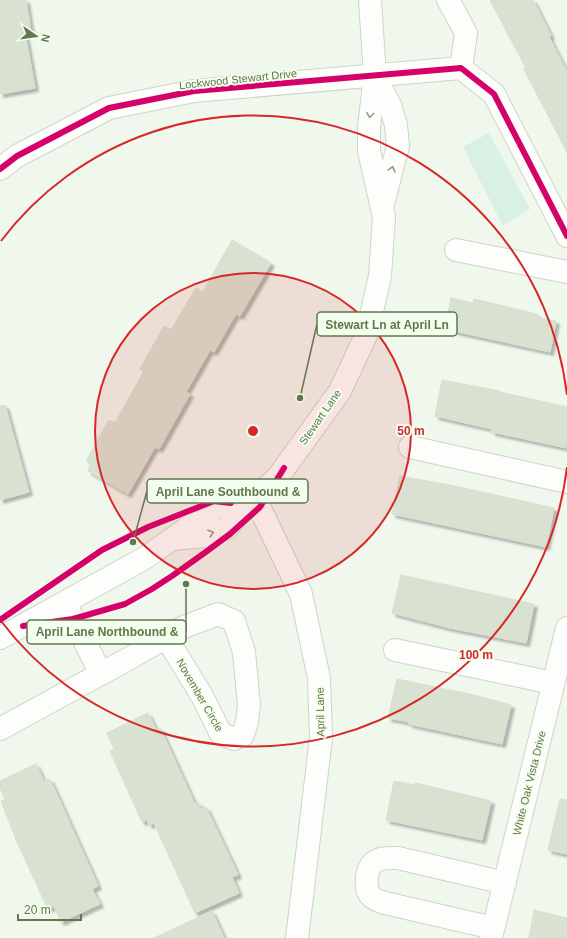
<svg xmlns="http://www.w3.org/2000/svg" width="567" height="938" font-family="Helvetica,sans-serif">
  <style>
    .green { fill: #d9f0e4 }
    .building { fill: #d9e2d1; stroke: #d7e0ce; filter: url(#shadow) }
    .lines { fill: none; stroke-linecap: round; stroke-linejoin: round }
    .minor-casing { stroke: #cdd5c7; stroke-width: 24 }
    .tertiary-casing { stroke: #cdd5c7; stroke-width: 24 }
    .minor { stroke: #fdfefc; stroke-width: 22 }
    .tertiary { stroke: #fdfefc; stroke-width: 22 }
    .cycleway-casing { stroke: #f3ffee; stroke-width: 8 }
    .cycleway { stroke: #d6006c; stroke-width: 6 }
    .oneway { stroke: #919f81 }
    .ring { fill: none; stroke: #d62828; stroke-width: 2 }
    .labels { text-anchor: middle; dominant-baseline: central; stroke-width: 4; stroke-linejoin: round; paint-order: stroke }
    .street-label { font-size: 11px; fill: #63764c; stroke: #f3ffee }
    .centre { fill: #d62828; stroke: #f3ffee; stroke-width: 2 }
    .ring-label { font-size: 12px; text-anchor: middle; font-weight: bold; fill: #d62828; stroke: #f3ffee; stroke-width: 4; stroke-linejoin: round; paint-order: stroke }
    .leader { fill: none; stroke: #63764c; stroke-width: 1.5 }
    .callout-dot { fill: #63764c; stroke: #f3ffee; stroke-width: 1.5 }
    .callout { fill: #f3ffee; stroke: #63764c; stroke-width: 1.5 }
    .callout-label { font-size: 12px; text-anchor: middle; font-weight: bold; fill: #63764c }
  </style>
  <defs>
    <filter id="shadow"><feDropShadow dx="3.5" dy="3.5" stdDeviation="1" flood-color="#0004"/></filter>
  </defs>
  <rect width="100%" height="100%" fill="#f0f7ec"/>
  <!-- green -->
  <polygon class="green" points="489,133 530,209 503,226 463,147"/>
  <!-- building -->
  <g class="building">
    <polygon points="0,0 26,0 31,32 25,33 35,88 0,94"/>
    <polygon points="490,0 533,0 551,36 549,37 567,72 567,152 524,69 526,68"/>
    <polygon points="232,240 271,263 240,316 236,314 214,352 210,350 186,392 190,394 159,449 155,447 128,494 88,471 91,464 86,461 109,420 115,423 144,371 140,369 164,326 171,330 196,288 203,292"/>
    <polygon points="451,298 473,303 474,299 537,314 536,317 556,321 550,352 445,329"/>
    <polygon points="442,380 500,391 500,392 567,407 567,448 492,432 492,429 435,416"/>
    <polygon points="5,405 29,492 0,500 0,406"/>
    <polygon points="400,476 460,487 554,508 546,547 392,514"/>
    <polygon points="401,575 534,604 526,643 450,628 392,613"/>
    <polygon points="397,679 474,695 511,705 502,744 409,724 409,722 388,718"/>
    <polygon points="148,713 156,730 160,728 195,804 198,802 201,809 206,807 238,875 232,877 239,893 195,913 154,823 149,825 147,820 142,822 110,751 114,749 107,733"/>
    <polygon points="36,764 44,781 50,779 98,886 92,889 100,904 61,922 54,906 48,909 17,842 1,801 5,799 0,788 0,781"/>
    <polygon points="394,781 415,785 416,783 491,801 482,840 386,820"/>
    <polygon points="560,799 567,800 567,854 548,850"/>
    <polygon points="534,910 567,918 567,938 529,938"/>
    <polygon points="212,911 224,938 154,938"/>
  </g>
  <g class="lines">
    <defs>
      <g id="minor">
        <polyline points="448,0 466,33 461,68"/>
        <polyline points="0,169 17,156 109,108 194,91 461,68 494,94 567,236"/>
        <polyline points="456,250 567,272"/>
        <polyline points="410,447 567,482"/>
        <polyline points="255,498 301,594 319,678 321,738 297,938"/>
        <polyline points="65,603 101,674"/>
        <polyline points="395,650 553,683"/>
        <polyline points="0,729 130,658 184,627 218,614 234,621 244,652 249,705 247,722 243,735 234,739 221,734 202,696 166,637"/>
        <path d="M493,928L385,903C380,901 374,900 371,896C364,889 366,869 373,863C380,857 390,858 398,858L505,883"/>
        <polyline points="491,938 567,628"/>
      </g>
      <g id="tertiary">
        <polyline points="375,76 390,105 396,125 398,146 383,204"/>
        <polyline points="173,539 206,536 227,528 255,498 278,477 340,391 367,333 380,276 384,217 369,151 369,127 375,76 370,0"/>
        <polyline points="0,638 145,558 217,507 255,498"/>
      </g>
    </defs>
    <!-- minor casing -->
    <use href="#minor" class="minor-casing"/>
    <!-- tertiary casing -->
    <use href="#tertiary" class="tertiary-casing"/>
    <!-- minor -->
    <use href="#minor" class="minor"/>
    <!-- tertiary -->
    <use href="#tertiary" class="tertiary"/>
    <defs>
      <g id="cycleway">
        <polyline points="0,169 17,156 109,108 194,91 461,68 494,94 567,236"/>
        <polyline points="0,620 102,550 148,527 214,501 231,503"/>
        <polyline points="23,626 73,619 125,604 152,589 172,576 203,554 230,534 260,507 284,468"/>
      </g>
    </defs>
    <!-- cycleway casing -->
    <use href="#cycleway" class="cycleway-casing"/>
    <!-- cycleway -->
    <use href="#cycleway" class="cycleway"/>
  </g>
  <!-- one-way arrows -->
  <defs><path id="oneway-chevron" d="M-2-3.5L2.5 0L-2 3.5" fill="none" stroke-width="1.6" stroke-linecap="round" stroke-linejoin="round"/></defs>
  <g class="oneway">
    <use href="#oneway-chevron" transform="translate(370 115) rotate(97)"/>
    <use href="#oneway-chevron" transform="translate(392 169) rotate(-75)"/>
    <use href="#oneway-chevron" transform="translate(211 533) rotate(-19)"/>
  </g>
  <!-- distance rings -->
  <circle cx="253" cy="431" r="158" fill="#d62828" fill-opacity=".12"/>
  <g class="ring">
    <circle cx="253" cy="431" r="158"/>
    <path d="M567 467A316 316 0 0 1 1 621M1 241A316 316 0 0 1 567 395"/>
  </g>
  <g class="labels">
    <!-- street labels -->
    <g class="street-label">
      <text transform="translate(238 79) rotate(-6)">Lockwood Stewart Drive</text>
      <text transform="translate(320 417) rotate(-55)">Stewart Lane</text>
      <text transform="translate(200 695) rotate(60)">November Circle</text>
      <text transform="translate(320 712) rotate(-91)">April Lane</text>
      <text transform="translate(529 783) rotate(-76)">White Oak Vista Drive</text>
    </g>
  </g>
  <circle cx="253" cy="431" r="6" class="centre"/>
  <g class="ring-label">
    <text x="411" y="435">50 m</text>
    <text x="476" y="659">100 m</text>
  </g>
  <!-- callouts -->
  <path class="leader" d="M300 398L317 324M133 542L147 491M186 584L186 632"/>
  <g class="callout-dot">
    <circle cx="300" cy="398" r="4"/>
    <circle cx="133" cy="542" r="4"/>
    <circle cx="186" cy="584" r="4"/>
  </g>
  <g class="callout">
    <rect x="317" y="312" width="140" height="24" rx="4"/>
    <rect x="147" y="479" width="161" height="24" rx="4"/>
    <rect x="27" y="620" width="159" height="24" rx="4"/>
  </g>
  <g class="callout-label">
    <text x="387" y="329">Stewart Ln at April Ln</text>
    <text x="228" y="496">April Lane Southbound &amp;</text>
    <text x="107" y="636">April Lane Northbound &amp;</text>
  </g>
  <!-- north arrow -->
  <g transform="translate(36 36) rotate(103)" stroke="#f3ffee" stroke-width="3" paint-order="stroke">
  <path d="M0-3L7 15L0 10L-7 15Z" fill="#63764c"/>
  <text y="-6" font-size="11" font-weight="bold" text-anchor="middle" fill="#63764c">N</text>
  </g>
  <!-- scale -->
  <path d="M18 914v6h63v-6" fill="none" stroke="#63764c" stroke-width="2"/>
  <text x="24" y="914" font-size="12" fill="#63764c" stroke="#f3ffee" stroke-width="3" paint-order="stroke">20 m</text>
</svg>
